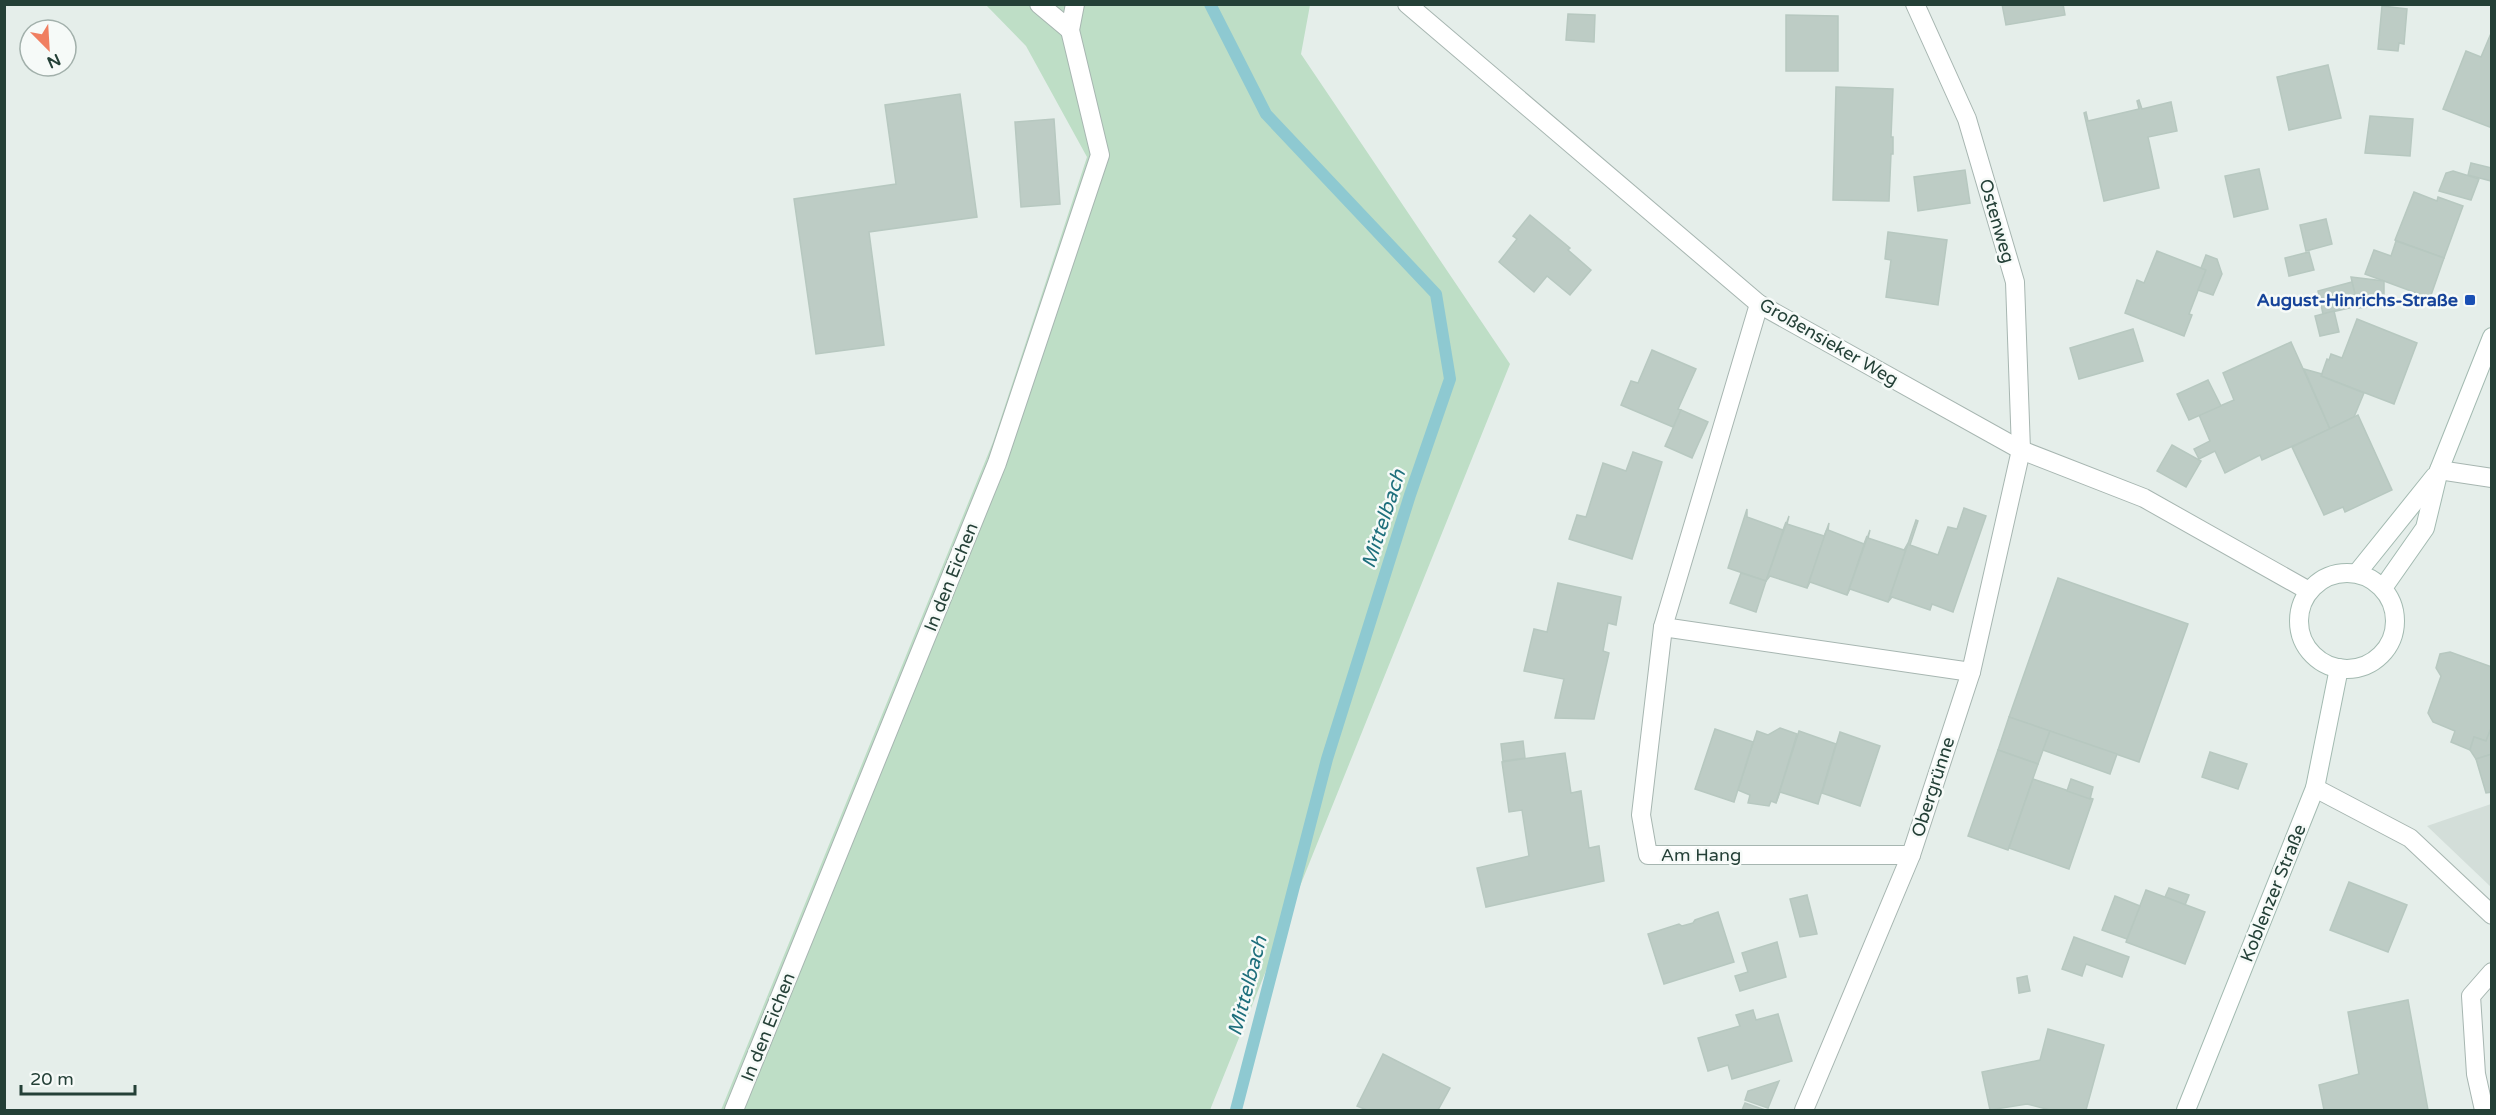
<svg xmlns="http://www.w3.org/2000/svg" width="2496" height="1115" font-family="'Varela Round',sans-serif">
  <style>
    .built { fill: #d3ded9 }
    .green { fill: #bedec6 }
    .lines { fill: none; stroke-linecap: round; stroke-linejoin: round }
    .stream { stroke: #8ec9d1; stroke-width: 12 }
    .building { fill: #bdccc5; stroke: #b7c8c0; stroke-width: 1.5 }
    .street-casing { stroke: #a7b6b1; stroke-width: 20 }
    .secondary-casing { stroke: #a3bab1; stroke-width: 20 }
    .street { stroke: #fff; stroke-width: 18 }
    .secondary { stroke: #fff; stroke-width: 18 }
    .transit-dot { fill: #1a4fb4; stroke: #f6faf8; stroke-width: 2 }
    .labels { text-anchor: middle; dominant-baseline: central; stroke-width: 5; stroke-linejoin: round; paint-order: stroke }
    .street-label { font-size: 18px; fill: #244037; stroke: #f6faf8 }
    .transit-label { font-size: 18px; font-weight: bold; fill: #164399; stroke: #f6faf8; text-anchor: end }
    .water-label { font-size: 20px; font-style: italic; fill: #1e6f7c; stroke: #f6faf8 }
  </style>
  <rect width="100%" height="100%" fill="#e5eeea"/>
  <!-- built -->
  <polygon class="built" points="2491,804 2492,804 2491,887 2427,826"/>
  <!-- green -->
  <polygon class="green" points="986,5 1310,5 1301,54 1510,364 1210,1110 721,1110 993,442 1087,157 1026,46"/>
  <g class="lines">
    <!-- stream -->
    <polyline class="stream" points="1210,4 1266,114 1436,294 1450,379 1410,495 1327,759 1236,1110"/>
  </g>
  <!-- building -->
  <g class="building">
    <polygon points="2002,4 2063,4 2065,15 2006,25"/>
    <polygon points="2382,6 2407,9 2404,44 2399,43 2398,51 2378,49"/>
    <polygon points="1568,14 1595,15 1594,42 1566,40"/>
    <polygon points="1786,15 1838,16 1838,71 1786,71"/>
    <polygon points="2492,31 2492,128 2443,109 2466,51 2481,57"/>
    <polygon points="2328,65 2341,118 2289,130 2277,77"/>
    <polygon points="1836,87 1893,89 1891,137 1893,137 1893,154 1891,154 1889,201 1833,200"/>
    <polygon points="960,94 977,217 869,232 884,345 816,354 794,199 896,184 885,105"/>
    <polygon points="2139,100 2142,109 2171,102 2177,131 2148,137 2159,188 2104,201 2084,113 2086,112 2088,121 2139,109 2137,101"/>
    <polygon points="2370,116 2413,119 2410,156 2365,153"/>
    <polygon points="1054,119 1060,204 1021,207 1015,122"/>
    <polygon points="2471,163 2492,168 2491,181 2468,175"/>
    <polygon points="2259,169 2268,209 2234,217 2225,176"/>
    <polygon points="1965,170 1970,203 1918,211 1914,177"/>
    <polygon points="2453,171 2479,179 2471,200 2439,191 2446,173"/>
    <polygon points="2414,192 2437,201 2438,197 2463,206 2444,258 2395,240"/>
    <polygon points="1530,215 1570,248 1568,250 1591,270 1570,295 1547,276 1534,292 1499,262 1517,239 1513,236"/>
    <polygon points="2326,219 2332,244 2306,251 2300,225"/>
    <polygon points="1888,232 1947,240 1938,305 1886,297 1891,260 1885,259"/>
    <polygon points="2396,241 2444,258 2430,298 2365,274 2374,250 2391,256"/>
    <polygon points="2157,251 2206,270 2189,314 2192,315 2184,336 2125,313 2137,280 2144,283"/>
    <polygon points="2309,252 2314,270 2289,276 2285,258"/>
    <polygon points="2206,255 2217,259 2222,274 2213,295 2198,290 2206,270 2201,268"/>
    <polygon points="2351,277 2384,281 2384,306 2358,308"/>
    <polygon points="2352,282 2358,306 2323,314 2318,291"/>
    <polygon points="2334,311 2339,332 2320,336 2315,316"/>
    <polygon points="2357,319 2417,343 2394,404 2321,376 2327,359 2329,360 2331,354 2342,358"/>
    <polygon points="2133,329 2143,361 2079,379 2070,348"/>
    <polygon points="2291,342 2330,429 2262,460 2260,455 2225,473 2215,451 2199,459 2194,449 2210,441 2199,415 2234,400 2223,373"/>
    <polygon points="1652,350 1696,369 1678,409 1681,410 1673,427 1621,405 1631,381 1638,383"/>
    <polygon points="2304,369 2322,374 2321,376 2364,393 2354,417 2330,429"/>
    <polygon points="2208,380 2221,406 2189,420 2177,394"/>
    <polygon points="1681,410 1708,422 1692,458 1665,446"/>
    <polygon points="2358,415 2392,490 2345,512 2343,507 2324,515 2292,447"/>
    <polygon points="2172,445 2201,461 2186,487 2157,471"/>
    <polygon points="1633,452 1662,462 1632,559 1569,539 1577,515 1586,517 1603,463 1626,471"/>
    <polygon points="1964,508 1986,516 1953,612 1932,604 1930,610 1892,597 1888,602 1916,520 1918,521 1910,545 1938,555 1948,527 1957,529"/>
    <polygon points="1747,509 1747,517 1783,530 1786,522 1766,581 1728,568"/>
    <polygon points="1789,516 1787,524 1824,536 1827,529 1807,588 1770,576 1766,581"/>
    <polygon points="1829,523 1828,530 1864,544 1867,536 1847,595 1810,582 1807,588"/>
    <polygon points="1870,530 1868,538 1904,550 1908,543 1888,602 1850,589 1847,595"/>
    <polygon points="1741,573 1766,581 1756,612 1730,603"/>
    <polygon points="2058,578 2188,624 2139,762 2009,717"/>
    <polygon points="1558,583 1621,597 1616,625 1608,623 1603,651 1609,653 1594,719 1555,718 1564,679 1524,671 1534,629 1547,632"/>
    <polygon points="2450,652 2492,667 2492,726 2486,741 2474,737 2470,750 2451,742 2455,731 2433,722 2428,713 2441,676 2436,668 2440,654"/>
    <polygon points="2009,717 2050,731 2038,764 1998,750"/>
    <polygon points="2492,726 2492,754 2476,759 2470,750 2474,737 2486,741"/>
    <polygon points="1780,728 1797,734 1776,803 1771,801 1769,806 1748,803 1750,795 1738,790 1757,731 1768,735"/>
    <polygon points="1715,729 1753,742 1734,802 1695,789"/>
    <polygon points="1799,731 1836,744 1818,804 1780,792 1776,803"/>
    <polygon points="2050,731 2117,754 2110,774 2043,750"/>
    <polygon points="1840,732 1880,746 1860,806 1822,793"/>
    <polygon points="1523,741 1525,758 1503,761 1501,744"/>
    <polygon points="1998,750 2038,764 2008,850 1968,836"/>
    <polygon points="2210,752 2247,764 2238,789 2202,777"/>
    <polygon points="1565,753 1571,793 1581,791 1589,848 1599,846 1604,881 1486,907 1477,868 1529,856 1522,810 1509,812 1502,762"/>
    <polygon points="2492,754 2492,792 2486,793 2476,759"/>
    <polygon points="2033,779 2093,799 2069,869 2009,848"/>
    <polygon points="2071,779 2093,787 2090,799 2067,791"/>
    <polygon points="2349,882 2407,905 2388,952 2330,930"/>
    <polygon points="2169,888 2189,895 2185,905 2165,897"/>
    <polygon points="2146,890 2205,912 2185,964 2126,942"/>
    <polygon points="1807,895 1817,934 1800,937 1790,899"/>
    <polygon points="2115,896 2140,906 2127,939 2102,930"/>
    <polygon points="1718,912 1734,962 1664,984 1648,934 1679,924 1682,926 1693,923 1695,920"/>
    <polygon points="2074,937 2129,957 2122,977 2086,964 2082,976 2062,969"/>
    <polygon points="1777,942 1786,977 1740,991 1735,976 1748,972 1742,953"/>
    <polygon points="2027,976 2030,991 2019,993 2017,978"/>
    <polygon points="2408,1000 2428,1110 2324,1110 2319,1085 2359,1074 2348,1012"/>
    <polygon points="1753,1010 1756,1020 1778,1014 1792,1061 1732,1079 1728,1065 1708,1071 1698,1038 1740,1026 1736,1015"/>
    <polygon points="2048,1029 2104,1045 2086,1110 2050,1110 2027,1104 1990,1110 1982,1072 2040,1060"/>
    <polygon points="1383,1054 1450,1088 1438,1110 1367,1110 1357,1106"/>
    <polygon points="1779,1081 1768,1108 1745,1100 1748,1091"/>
    <polygon points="1745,1103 1765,1110 1742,1110"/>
  </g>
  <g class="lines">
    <defs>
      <g id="street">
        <polyline points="1039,4 1070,30"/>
        <polyline points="1407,4 1759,304 2021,450 2144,498 2309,591"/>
        <polyline points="1759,304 1663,627 1641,815 1648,855 1911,855"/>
        <polyline points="2439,470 2492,478"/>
        <polyline points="1663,627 1971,672"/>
        <polyline points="2315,788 2410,838 2492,915"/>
        <polyline points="734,1110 997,463 1100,155 1070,30 1075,4"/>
        <polyline points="1804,1110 1911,855 1971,672 2021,450 2015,282 1967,119 1915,4"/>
        <polyline points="2484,1110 2476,1074 2471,996 2492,972"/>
      </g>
      <g id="secondary">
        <polyline points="2357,573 2435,476"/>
        <circle cx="2347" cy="621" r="48"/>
        <polyline points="2383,588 2425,528 2439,470 2492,337"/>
        <polyline points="2186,1110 2315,788 2339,668"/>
      </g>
    </defs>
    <!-- street casing -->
    <use href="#street" class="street-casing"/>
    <!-- secondary casing -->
    <use href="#secondary" class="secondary-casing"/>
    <!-- street -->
    <use href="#street" class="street"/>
    <!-- secondary -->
    <use href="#secondary" class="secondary"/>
  </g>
  <!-- markers -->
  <rect class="transit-dot" x="2464" y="294" width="12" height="12" rx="3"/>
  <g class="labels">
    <!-- street labels -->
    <g class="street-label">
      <text transform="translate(1997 221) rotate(74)">Ostenweg</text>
      <text transform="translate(1829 342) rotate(30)">Großensieker Weg</text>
      <text transform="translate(951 577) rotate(-68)">In den Eichen</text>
      <text transform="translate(1933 787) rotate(-72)">Obergrünne</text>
      <text x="1701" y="855">Am Hang</text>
      <text transform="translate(2273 893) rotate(-68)">Koblenzer Straße</text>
      <text transform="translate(768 1027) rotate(-68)">In den Eichen</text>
    </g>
    <!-- transit labels -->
    <g class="transit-label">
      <text x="2458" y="300">August-Hinrichs-Straße</text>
    </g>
    <!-- water labels -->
    <g class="water-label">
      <text transform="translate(1384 519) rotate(-72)">Mittelbach</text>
      <text transform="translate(1248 986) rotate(-75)">Mittelbach</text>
    </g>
  </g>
  <!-- border -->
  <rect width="2496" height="1115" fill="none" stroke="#244037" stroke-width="12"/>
  <!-- north arrow -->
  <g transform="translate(48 48) rotate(156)"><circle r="28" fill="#f6faf8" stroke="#a2b0ab" stroke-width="1.5"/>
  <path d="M0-4.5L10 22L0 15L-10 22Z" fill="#f07f61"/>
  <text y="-9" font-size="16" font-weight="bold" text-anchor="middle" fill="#244037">N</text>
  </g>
  <!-- scale -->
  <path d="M21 1085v9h114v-9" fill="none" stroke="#244037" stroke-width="3"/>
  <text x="30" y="1085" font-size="18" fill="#244037" stroke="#f6faf8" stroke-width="4.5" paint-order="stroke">20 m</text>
</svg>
